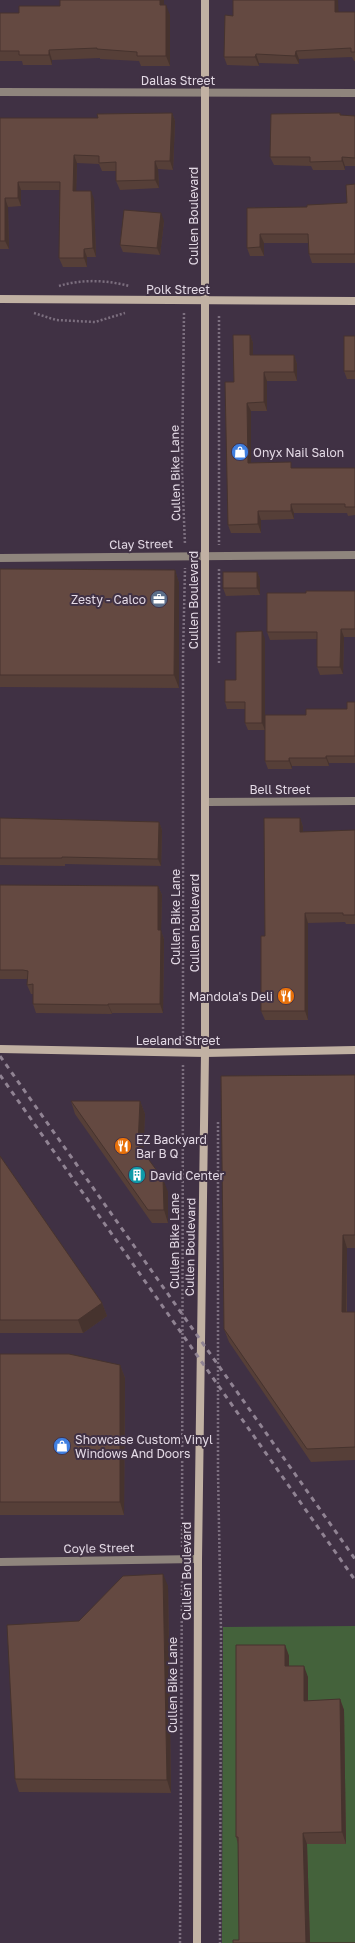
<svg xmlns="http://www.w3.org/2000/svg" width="355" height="1943" font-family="'Golos Text',sans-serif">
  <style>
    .green { fill: #44623b }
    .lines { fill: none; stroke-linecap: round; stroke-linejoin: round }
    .path { stroke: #7c6f7f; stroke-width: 2.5; stroke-dasharray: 2 2; stroke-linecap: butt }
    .street { stroke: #8f857d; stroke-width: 8 }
    .secondary { stroke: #c1b1a3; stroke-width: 8 }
    .rail { stroke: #908393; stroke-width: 3; stroke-dasharray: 5 5; stroke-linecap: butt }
    .wall { fill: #563f38 }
    .shaded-wall { fill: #46332e }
    .building { fill: #644941; stroke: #46332e }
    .labels { text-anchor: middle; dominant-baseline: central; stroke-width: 4; stroke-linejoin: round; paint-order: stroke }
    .street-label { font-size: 12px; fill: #e3d9e5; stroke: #403144 }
    .poi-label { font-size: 12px; fill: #e3d9e5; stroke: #403144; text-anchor: start }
  </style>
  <rect width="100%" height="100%" fill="#403144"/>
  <!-- green -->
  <polygon class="green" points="355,1626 355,1943 222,1943 223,1627"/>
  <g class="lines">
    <!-- path -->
    <g class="path">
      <path d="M59,286C81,279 107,280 129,286"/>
      <polyline points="34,313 56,320 95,322 125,313"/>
      <polyline points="184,313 182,471 185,545"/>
      <polyline points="219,316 219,545"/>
      <polyline points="219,663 219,568"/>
      <polyline points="183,1041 183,657 185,568"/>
      <polyline points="218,1122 218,1473 221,1632 220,1943"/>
      <polyline points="182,1547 183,1064"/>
      <polyline points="180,1943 182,1572"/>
    </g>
    <!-- street -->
    <g class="street">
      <polyline points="0,92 355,93"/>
      <polyline points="0,558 355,555"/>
      <polyline points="206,802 355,801"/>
      <polyline points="0,1562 198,1559"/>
    </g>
    <!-- secondary -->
    <g class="secondary">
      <polyline points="0,299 355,301"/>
      <polyline points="0,1049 205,1053 355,1050"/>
      <polyline points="197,1943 198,1559 205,1053 205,0"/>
    </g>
    <!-- rail -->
    <g class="rail">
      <polyline points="0,1056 355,1559"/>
      <polyline points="0,1075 355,1580"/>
    </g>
  </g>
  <!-- wall -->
  <g class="wall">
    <polygon points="164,0 164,5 170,15 170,66 141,66 139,61 100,59 100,58 52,60 52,65 23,65 22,61 0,61 0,13 19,13 60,6"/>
    <polygon points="233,0 338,0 338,12 355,12 355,61 354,61 352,57 299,59 299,64 259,63 259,66 227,65 224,57 233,16"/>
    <polygon points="172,113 175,121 173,170 158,169 159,188 120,190 116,181 116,171 102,171 99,164 77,163 76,191 94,199 96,257 87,257 87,267 63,267 59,258 60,190 21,190 21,206 8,207 9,249 0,249 0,118 98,118"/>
    <polygon points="340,113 341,115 355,116 355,166 345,166 345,170 313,170 311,166 274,165 270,157"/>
    <polygon points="355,184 355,263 312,263 309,254 308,243 264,243 264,256 250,256 247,248 247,208 307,207 347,203"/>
    <polygon points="164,221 160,255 123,252 120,245"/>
    <polygon points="250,335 253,343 253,355 294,355 297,364 297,381 267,381 267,411 251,411 251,463 293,468 355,468 355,515 348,516 347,513 294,513 294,519 261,520 261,533 231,533 228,525 234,382"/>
    <polygon points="355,336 355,379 347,379 344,371"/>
    <polygon points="0,569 175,570 179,583 179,688 0,687"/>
    <polygon points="257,572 260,579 260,595 226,596 223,588"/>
    <polygon points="355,591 355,637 344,637 343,674 320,675 317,667 317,639 270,640 267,632 306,593"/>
    <polygon points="265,639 265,730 248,730 245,723 245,709 227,709 225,702 236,680"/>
    <polygon points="355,702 355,763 329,763 329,766 292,766 292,769 268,769 265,761 306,715 347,709"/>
    <polygon points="0,818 159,822 162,830 161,866 65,864 65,866 0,865"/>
    <polygon points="300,818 303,827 303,832 355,830 355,924 346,924 345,922 308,923 308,1020 265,1020 261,1011 265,936"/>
    <polygon points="0,885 158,886 162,895 161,931 164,939 163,1013 112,1013 112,1014 36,1013 33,1004 33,994 31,994 27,985 28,979 0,979"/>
    <polygon points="355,1075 355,1248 347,1248 347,1312 355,1312 355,1460 311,1462 229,1342 224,1329"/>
    <polygon points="71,1101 140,1101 145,1114 143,1152 168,1192 168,1223 152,1223 75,1114"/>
    <polygon points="0,1156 102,1303 107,1316 83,1333 0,1333"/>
    <polygon points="0,1354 120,1365 125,1378 124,1515 0,1515"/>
    <polygon points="168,1586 171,1793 19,1792 15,1779 79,1621"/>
    <polygon points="285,1645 289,1656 289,1666 308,1677 308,1701 340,1699 344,1710 346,1844 307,1844 310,1943 233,1943 239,1940 238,1844 236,1837"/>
  </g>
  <!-- shaded-wall -->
  <g class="shaded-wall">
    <polygon points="160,0 164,0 164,15 160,5"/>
    <polygon points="335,0 338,0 339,21 335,12"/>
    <polygon points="166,5 170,15 170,66 166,56"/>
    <polygon points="49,50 52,60 52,65 49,55"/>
    <polygon points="296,51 299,59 299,64 295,56"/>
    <polygon points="256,54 259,63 259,66 255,57"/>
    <polygon points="172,113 175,121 173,170 170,161"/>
    <polygon points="74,155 77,163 76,200 73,191"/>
    <polygon points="342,157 345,166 345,170 342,161"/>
    <polygon points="155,161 158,169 159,188 155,180"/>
    <polygon points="18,182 21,190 21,206 18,198"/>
    <polygon points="91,191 94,199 96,257 93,248"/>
    <polygon points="5,198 8,207 9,249 5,241"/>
    <polygon points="161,213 164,221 160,255 157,248"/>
    <polygon points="260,234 264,243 264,256 260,247"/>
    <polygon points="84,249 87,257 87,267 84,258"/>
    <polygon points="250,335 253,343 253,364 250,355"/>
    <polygon points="294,355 297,364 297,381 294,372"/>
    <polygon points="264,372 267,381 267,411 264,402"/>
    <polygon points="247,403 251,411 251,471 248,463"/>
    <polygon points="291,504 294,513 294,519 291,511"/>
    <polygon points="258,511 261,520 261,533 258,524"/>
    <polygon points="175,570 179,583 179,688 174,675"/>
    <polygon points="257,572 260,579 260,595 257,588"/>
    <polygon points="341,629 344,637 343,674 340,667"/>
    <polygon points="262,631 265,639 265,730 262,723"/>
    <polygon points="326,756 329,763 329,766 326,758"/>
    <polygon points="289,758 292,766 292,769 289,761"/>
    <polygon points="300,818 303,827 303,842 300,832"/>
    <polygon points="159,822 162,830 161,866 158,859"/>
    <polygon points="158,886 162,895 161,931 164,939 163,1013 160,1004 158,930"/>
    <polygon points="305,913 308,923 308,1020 305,1011"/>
    <polygon points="108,1004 112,1013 112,1014 108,1005"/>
    <polygon points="140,1101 145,1114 143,1158 138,1145"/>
    <polygon points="163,1179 168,1192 168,1223 164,1210"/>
    <polygon points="343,1235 347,1248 346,1325 342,1312"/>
    <polygon points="102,1303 107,1316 83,1333 78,1320"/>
    <polygon points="120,1365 125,1378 124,1515 120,1502"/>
    <polygon points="163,1574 168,1586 171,1793 167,1780"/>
    <polygon points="285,1645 289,1656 289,1677 285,1666"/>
    <polygon points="304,1666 308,1677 308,1712 304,1701"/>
    <polygon points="340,1699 344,1710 346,1844 342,1832"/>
    <polygon points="303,1833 307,1844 310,1943 306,1943"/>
  </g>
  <!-- building -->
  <g class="building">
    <polygon points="60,0 160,0 160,5 166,5 166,56 137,56 137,52 97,49 97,48 49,50 49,55 19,55 19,51 0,51 0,13 19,13 19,6 60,6"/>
    <polygon points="233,0 335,0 335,12 355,12 355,52 351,52 351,48 296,51 295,56 256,54 255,57 224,57 225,15 233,16"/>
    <polygon points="172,113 170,161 155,161 155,180 116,181 116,162 99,163 99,156 74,155 73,191 91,191 93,248 84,249 84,258 59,258 60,182 18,182 18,198 5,198 5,241 0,241 0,118 98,118 97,114"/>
    <polygon points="340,113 340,115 355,116 355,158 342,157 342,161 310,162 310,157 270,157 271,114"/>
    <polygon points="355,184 355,254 309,254 308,234 260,234 260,247 247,248 247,208 307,207 307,205 347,203 346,185"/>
    <polygon points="124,210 161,213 157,248 120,245"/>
    <polygon points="233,335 250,335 250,355 294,355 294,372 264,372 264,402 247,403 248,463 291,462 291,468 355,468 355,507 345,507 345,504 291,504 291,511 258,511 258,524 228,525 225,382 234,382"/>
    <rect x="344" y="336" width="11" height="35"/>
    <polygon points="0,569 175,570 174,675 0,675"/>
    <rect x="223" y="572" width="34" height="16"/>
    <polygon points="306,591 355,591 355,629 341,629 340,667 317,667 317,632 267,632 267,593 306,593"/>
    <polygon points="262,631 262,723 245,723 245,702 225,702 225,680 236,680 236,632"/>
    <polygon points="347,702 355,702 355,756 326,756 326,758 289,758 289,761 265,761 265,715 306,715 306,709 347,709"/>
    <polygon points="0,818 159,822 158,859 62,857 62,858 0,858"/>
    <polygon points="264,818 300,818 300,832 355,830 355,915 343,915 343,913 305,913 305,1011 261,1011 261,936 265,936"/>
    <polygon points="0,885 158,886 158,930 161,930 160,1004 108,1004 108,1005 33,1004 33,984 27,985 28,971 23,970 0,970"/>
    <polygon points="355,1075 355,1235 343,1235 342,1312 355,1312 355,1447 307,1449 224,1329 221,1076"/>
    <polygon points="71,1101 140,1101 138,1145 163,1179 164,1210 148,1210"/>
    <polygon points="0,1156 102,1303 78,1320 0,1320"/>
    <polygon points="0,1354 69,1354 120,1365 120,1502 0,1502"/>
    <polygon points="163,1574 167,1780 15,1779 7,1625 79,1621 123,1576"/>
    <polygon points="236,1645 285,1645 285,1666 304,1666 304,1701 340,1699 342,1832 303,1833 306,1943 355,1943 233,1943 233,1940 239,1940 238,1837 236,1837"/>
  </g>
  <!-- icons -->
  <defs>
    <symbol id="shop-disc" viewBox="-11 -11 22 22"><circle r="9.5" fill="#3f7fe0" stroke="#403144"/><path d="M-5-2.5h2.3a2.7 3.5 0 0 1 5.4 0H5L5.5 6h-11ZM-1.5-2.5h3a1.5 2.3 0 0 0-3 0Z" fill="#fff"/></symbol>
    <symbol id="office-disc" viewBox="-11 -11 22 22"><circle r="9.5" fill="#5c6f8a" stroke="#403144"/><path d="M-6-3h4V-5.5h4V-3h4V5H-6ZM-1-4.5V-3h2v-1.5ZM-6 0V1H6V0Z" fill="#fff"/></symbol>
    <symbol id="restaurant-disc" viewBox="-11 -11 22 22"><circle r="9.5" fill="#e8710a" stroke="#403144"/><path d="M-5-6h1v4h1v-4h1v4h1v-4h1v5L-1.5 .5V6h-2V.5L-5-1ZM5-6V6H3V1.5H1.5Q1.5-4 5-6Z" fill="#fff"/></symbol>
    <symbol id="building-disc" viewBox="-11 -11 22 22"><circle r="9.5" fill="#0f9aa8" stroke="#403144"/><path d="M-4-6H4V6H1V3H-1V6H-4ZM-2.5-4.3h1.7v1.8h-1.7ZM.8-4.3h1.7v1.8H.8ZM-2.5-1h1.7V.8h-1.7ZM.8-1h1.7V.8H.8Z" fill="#fff"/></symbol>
  </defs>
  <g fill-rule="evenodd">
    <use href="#shop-disc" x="230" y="442" width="20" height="20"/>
    <use href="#office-disc" x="149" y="589" width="20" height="20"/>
    <use href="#restaurant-disc" x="276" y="986" width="20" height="20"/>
    <use href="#restaurant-disc" x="113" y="1136" width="20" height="20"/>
    <use href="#building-disc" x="127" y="1165" width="20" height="20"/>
    <use href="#shop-disc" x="52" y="1436" width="20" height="20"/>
  </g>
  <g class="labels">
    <!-- street labels -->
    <g class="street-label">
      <text x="178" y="80">Dallas Street</text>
      <text transform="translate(193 216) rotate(-90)">Cullen Boulevard</text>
      <text x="178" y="289">Polk Street</text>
      <text transform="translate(175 473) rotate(-91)">Cullen Bike Lane</text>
      <text transform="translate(141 544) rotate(-1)">Clay Street</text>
      <text transform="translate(193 600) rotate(-90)">Cullen Boulevard</text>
      <text x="280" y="789">Bell Street</text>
      <text transform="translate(175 917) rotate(-90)">Cullen Bike Lane</text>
      <text transform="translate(194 923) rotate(-90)">Cullen Boulevard</text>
      <text x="178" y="1040">Leeland Street</text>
      <text transform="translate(174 1241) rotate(-90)">Cullen Bike Lane</text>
      <text transform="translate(190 1247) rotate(-89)">Cullen Boulevard</text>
      <text transform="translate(99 1548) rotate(-1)">Coyle Street</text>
      <text transform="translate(186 1571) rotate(-90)">Cullen Boulevard</text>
      <text transform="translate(172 1685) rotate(-90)">Cullen Bike Lane</text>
    </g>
    <!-- poi labels -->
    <g class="poi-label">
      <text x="253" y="452">Onyx Nail Salon</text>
      <text x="146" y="599" text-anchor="end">Zesty - Calco</text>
      <text x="273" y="996" text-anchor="end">Mandola's Deli</text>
      <text x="136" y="1139">EZ Backyard<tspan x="136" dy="14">Bar B Q</tspan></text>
      <text x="150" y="1175">David Center</text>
      <text x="75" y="1439">Showcase Custom Vinyl<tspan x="75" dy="14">Windows And Doors</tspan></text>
    </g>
  </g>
</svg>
